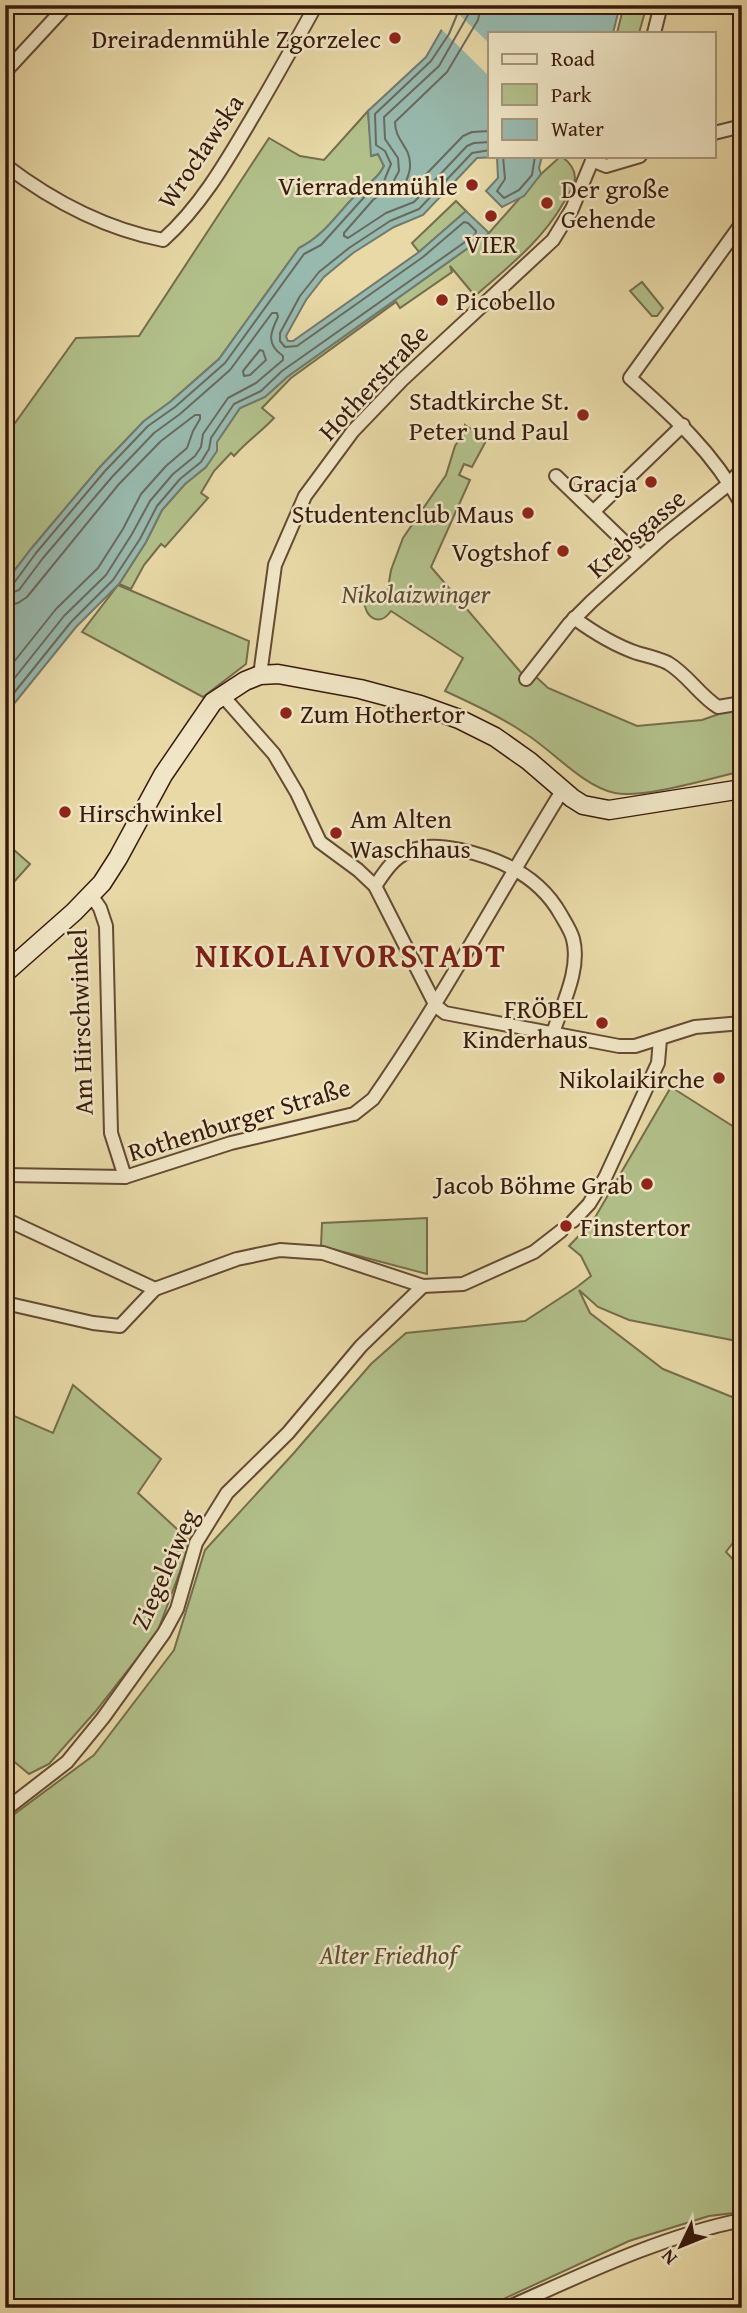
<svg xmlns="http://www.w3.org/2000/svg" width="747" height="2313" font-family="'Gentium Book Plus',serif">
  <style>
    .green { fill: #b2c08a; stroke: #766d4c; stroke-width: 2 }
    .water { fill: #98b9ae; stroke: #72796e; stroke-width: 2 }
    .pier { fill: #e8d9a7 }
    .lines { fill: none; stroke-linecap: round; stroke-linejoin: round }
    .shore { stroke: #686a5e; stroke-width: 2 }
    .street-casing { stroke: #654a34; stroke-width: 16 }
    .secondary-casing { stroke: #391a0d; stroke-width: 21 }
    .street { stroke: #f0e6c6; stroke-width: 12 }
    .secondary { stroke: #f0e6c6; stroke-width: 18 }
    .poi-dot { fill: #8f2418; stroke: #f0e6c6; stroke-width: 2.5 }
    .labels { text-anchor: middle; dominant-baseline: central; stroke-width: 5; stroke-linejoin: round; paint-order: stroke }
    .poi-label { font-size: 26px; fill: #391a0d; stroke: #f0e6c6; text-anchor: end }
    .street-label { font-size: 26px; fill: #391a0d; stroke: #f0e6c6 }
    .park-label { font-size: 26px; font-style: italic; fill: #5d4c32; stroke: #f0e6c6 }
    .district-label { font-size: 33px; font-weight: bold; letter-spacing: 2px; fill: #7a1f14; stroke: #f0e6c6 }
  </style>
  <rect width="100%" height="100%" fill="#e8d9a7"/>
  <filter id="stains"><feTurbulence type="fractalNoise" baseFrequency=".00286" numOctaves="4"/><feColorMatrix values="0 0 0 0 .2 0 0 0 0 .09 0 0 0 0 .02 0 0 0 .5 -.17"/></filter>
  <radialGradient id="worn" r=".72"><stop offset=".6" stop-color="#630" stop-opacity="0"/><stop offset="1" stop-color="#630" stop-opacity=".3"/></radialGradient>
  <!-- green -->
  <g class="green">
    <polygon points="624,5 647,5 639,33 617,33"/>
    <path d="M368,111L372,156L378,154L384,166C378,178 371,181 361,190C339,210 327,234 299,248L219,359L170,402L144,421L100,467L31,549L5,583V437L76,338L139,336L269,138L300,156L324,160Z"/>
    <path d="M561,156C568,161 575,168 575,178C574,187 568,195 564,202C542,241 508,267 475,296L450,266L452,272L400,308L396,302L291,378L262,408L274,418C261,432 247,441 234,456L231,453L214,471L201,493L208,498L165,547L161,544L144,565L131,589L119,584L146,542L162,510L185,484L206,467L216,443L240,408L265,397L287,377L489,233L541,174Z"/>
    <polygon points="456,201 466,211 419,252 412,243"/>
    <polygon points="642,282 663,308 657,316 652,316 630,291"/>
    <path d="M465,425L487,439L472,467L464,464L459,475L470,480L431,567L529,682L535,676L548,688L637,726L702,720L742,706V771C712,778 642,799 615,793C584,787 553,751 526,734C501,717 473,704 445,691L463,658L391,611C379,628 364,617 364,599C372,592 378,590 387,594L391,570L403,538L446,475L455,446L465,431Z"/>
    <polygon points="118,585 249,641 246,664 203,697 82,632"/>
    <polygon points="5,842 30,864 5,892"/>
    <polygon points="671,1087 742,1132 742,1342 629,1320 598,1307 579,1290 590,1313 663,1369 742,1401 742,1531 726,1552 742,1569 742,2212 709,2216 629,2241 484,2308 5,2308 5,1821 94,1755 174,1650 205,1550 293,1454 371,1364 406,1333 525,1321 577,1287 591,1276 581,1256 569,1246 593,1221"/>
    <polygon points="427,1218 427,1274 321,1246 322,1223"/>
    <polygon points="73,1385 161,1459 138,1493 191,1542 157,1633 95,1712 49,1764 29,1774 5,1754 5,1412 53,1433"/>
  </g>
  <!-- water -->
  <path class="water" d="M456,5H620L613,33H490V156H542L539,168L541,174L524,196L502,207L486,191L498,178L497,157L477,158L423,215L394,227L353,253L324,277L306,300L286,336L288,341H293L419,252L466,211L489,233L287,377L265,397L240,408L217,442V451L206,467L185,484L162,510L146,542L119,584L76,627L5,715V583L31,549L100,467L144,421L170,402L219,359L299,248C327,234 339,210 361,190C371,181 378,178 384,166L378,154L371,156L368,111L426,57Z"/>
  <!-- pier -->
  <polygon class="pier" points="451,7 490,44 490,77 440,28"/>
  <g class="lines">
    <!-- shore -->
    <g class="shore">
      <polyline points="470,5 468,15 439,66 384,117 385,139 398,158 399,171 391,186 373,200 344,233 344,236 348,238 386,213 414,202 467,146 474,143 490,142"/>
      <path d="M481,5L478,20L447,72L395,122C395,141 410,146 410,164C411,175 404,183 402,192L408,193L463,136L472,132L490,131"/>
      <polyline points="503,156 505,179 497,191 504,198 519,190 532,175 535,156"/>
      <polygon points="260,350 263,351 266,360 250,375 244,376 243,371"/>
      <polyline points="5,586 14,583 36,553 105,471 148,426 175,407 225,363 304,254 321,245 367,194 384,181 391,164 385,151 376,145 375,114 431,61 449,34 461,5"/>
      <path d="M5,595L19,590L43,558L112,477L154,433L180,414L230,370L272,313H277L278,317C270,333 266,344 283,356V360L256,383L228,398L203,434L201,447L195,456L173,474L150,501L132,534L106,575L64,616L5,690"/>
      <polyline points="5,606 18,603 27,597 119,484 161,441 195,415 200,415 200,419 193,431 187,448 166,466 141,494 123,529 98,568 56,609 5,673"/>
      <polyline points="5,704 71,622 113,580 140,539 157,506 180,479 201,462 209,449 211,438 234,404 261,391 282,371 475,235 476,231 468,223 464,222 423,257 297,346 285,347 280,341 280,333 300,296 319,272 349,248 390,221 419,209 472,153 490,150"/>
    </g>
    <defs>
      <g id="street">
        <polyline points="654,33 661,5"/>
        <polyline points="5,72 67,5"/>
        <polyline points="714,133 742,126"/>
        <polyline points="592,160 606,166 640,156"/>
        <path d="M5,165C51,200 106,229 163,240C201,206 226,162 252,118C274,81 295,43 316,5"/>
        <path d="M742,223L630,378C674,417 713,452 742,505"/>
        <polyline points="556,476 640,557"/>
        <polyline points="594,511 683,425"/>
        <path d="M574,618C593,632 614,645 637,653C648,656 658,658 668,663C688,675 699,695 718,707L742,703"/>
        <polyline points="260,675 275,565 305,496 353,431 402,380 553,240 572,209 594,156"/>
        <polyline points="526,679 569,624 591,602 664,536 730,483 742,469"/>
        <polyline points="222,695 274,754 297,793 320,842 358,870 375,886 436,1006 445,1013 619,1046 635,1046 695,1027 742,1023"/>
        <path d="M375,886C384,873 393,858 408,852C426,844 443,847 461,850C503,859 540,877 561,915C565,922 571,931 573,939C581,969 562,1005 553,1033"/>
        <polyline points="91,895 100,908 106,926 111,1133 125,1177"/>
        <path d="M5,1175L125,1177L231,1143L354,1114L373,1099C442,1000 499,893 562,791"/>
        <polyline points="5,1219 155,1289"/>
        <polyline points="573,1221 589,1204 605,1178 658,1063 660,1039"/>
        <polyline points="5,1303 93,1323 120,1326 155,1289 237,1259 280,1250 323,1253 423,1286 463,1284 534,1252 561,1231"/>
        <polyline points="5,1810 67,1762 103,1718 164,1633 177,1609 196,1543 227,1493 288,1433 361,1346 423,1286"/>
        <path d="M507,2308C584,2274 659,2237 742,2220"/>
      </g>
      <polyline id="secondary" points="5,973 74,912 102,883 118,858 163,775 213,702 245,681 260,675 278,674 360,689 420,705 459,719 495,737 529,761 572,798 583,805 609,810 742,789"/>
    </defs>
    <!-- street casing -->
    <use href="#street" class="street-casing"/>
    <!-- secondary casing -->
    <use href="#secondary" class="secondary-casing"/>
    <!-- street -->
    <use href="#street" class="street"/>
    <!-- secondary -->
    <use href="#secondary" class="secondary"/>
  </g>
  <!-- markers -->
  <g class="poi-dot">
    <circle cx="395" cy="38" r="7"/>
    <circle cx="472" cy="185" r="7"/>
    <circle cx="547" cy="203" r="7"/>
    <circle cx="491" cy="216" r="7"/>
    <circle cx="442" cy="300" r="7"/>
    <circle cx="583" cy="415" r="7"/>
    <circle cx="651" cy="482" r="7"/>
    <circle cx="528" cy="513" r="7"/>
    <circle cx="563" cy="551" r="7"/>
    <circle cx="286" cy="713" r="7"/>
    <circle cx="65" cy="812" r="7"/>
    <circle cx="336" cy="833" r="7"/>
    <circle cx="602" cy="1023" r="7"/>
    <circle cx="719" cy="1078" r="7"/>
    <circle cx="647" cy="1184" r="7"/>
    <circle cx="566" cy="1226" r="7"/>
  </g>
  <g class="labels">
    <!-- poi labels -->
    <g class="poi-label">
      <text x="381" y="38">Dreiradenmühle Zgorzelec</text>
      <text x="458" y="185">Vierradenmühle</text>
      <text x="561" y="188" text-anchor="start">Der große<tspan x="561" dy="30">Gehende</tspan></text>
      <text x="491" y="243" text-anchor="middle">VIER</text>
      <text x="456" y="300" text-anchor="start">Picobello</text>
      <text x="569" y="400">Stadtkirche St.<tspan x="569" dy="30">Peter und Paul</tspan></text>
      <text x="637" y="482">Gracja</text>
      <text x="514" y="513">Studentenclub Maus</text>
      <text x="549" y="551">Vogtshof</text>
      <text x="300" y="713" text-anchor="start">Zum Hothertor</text>
      <text x="79" y="812" text-anchor="start">Hirschwinkel</text>
      <text x="350" y="818" text-anchor="start">Am Alten<tspan x="350" dy="30">Waschhaus</tspan></text>
      <text x="588" y="1008">FRÖBEL<tspan x="588" dy="30">Kinderhaus</tspan></text>
      <text x="705" y="1078">Nikolaikirche</text>
      <text x="633" y="1184">Jacob Böhme Grab</text>
      <text x="580" y="1226" text-anchor="start">Finstertor</text>
    </g>
    <!-- street labels -->
    <g class="street-label">
      <text transform="translate(200 151) rotate(-56)">Wrocławska</text>
      <text transform="translate(373 382) rotate(-47)">Hotherstraße</text>
      <text transform="translate(636 533) rotate(-41)">Krebsgasse</text>
      <text transform="translate(80 1022) rotate(-92)">Am Hirschwinkel</text>
      <text transform="translate(239 1119) rotate(-17)">Rothenburger Straße</text>
      <text transform="translate(164 1569) rotate(-66)">Ziegeleiweg</text>
    </g>
    <!-- park labels -->
    <g class="park-label">
      <text x="416" y="593">Nikolaizwinger</text>
      <text x="388" y="1954">Alter Friedhof</text>
    </g>
    <!-- district labels -->
    <g class="district-label">
      <text x="351" y="955">NIKOLAIVORSTADT</text>
    </g>
  </g>
  <!-- margin -->
  <rect width="747" height="2313" fill="none" stroke="#e8d9a7" stroke-width="28"/>
  <rect x="7" y="7" width="733" height="2299" fill="none" stroke="#391a0d" stroke-width="3.5"/>
  <rect x="14" y="14" width="719" height="2285" fill="none" stroke="#391a0d" stroke-width="2"/>
  <!-- legend -->
  <rect x="488" y="32" width="228" height="126" fill="#f0e6c6" stroke="#a7947c" stroke-width="2"/>
  <rect x="502" y="54" width="35" height="10" fill="#f0e6c6" stroke="#a7947c" stroke-width="2"/>
  <text x="551" y="66" font-size="21" fill="#391a0d">Road</text>
  <rect x="502" y="84" width="35" height="21" fill="#b2c08a" stroke="#a7947c" stroke-width="2"/>
  <text x="551" y="102" font-size="21" fill="#391a0d">Park</text>
  <rect x="502" y="119" width="35" height="21" fill="#98b9ae" stroke="#a7947c" stroke-width="2"/>
  <text x="551" y="136" font-size="21" fill="#391a0d">Water</text>
  <!-- north arrow -->
  <g transform="translate(681 2246) rotate(227)" stroke="#f0e6c6" stroke-width="5" paint-order="stroke">
  <path d="M0-5L12 26L0 18L-12 26Z" fill="#391a0d"/>
  <text y="-10" font-size="19" font-weight="bold" text-anchor="middle" fill="#391a0d">N</text>
  </g>
  <rect width="100%" height="100%" filter="url(#stains)"/>
  <rect width="100%" height="100%" fill="url(#worn)"/>
</svg>
